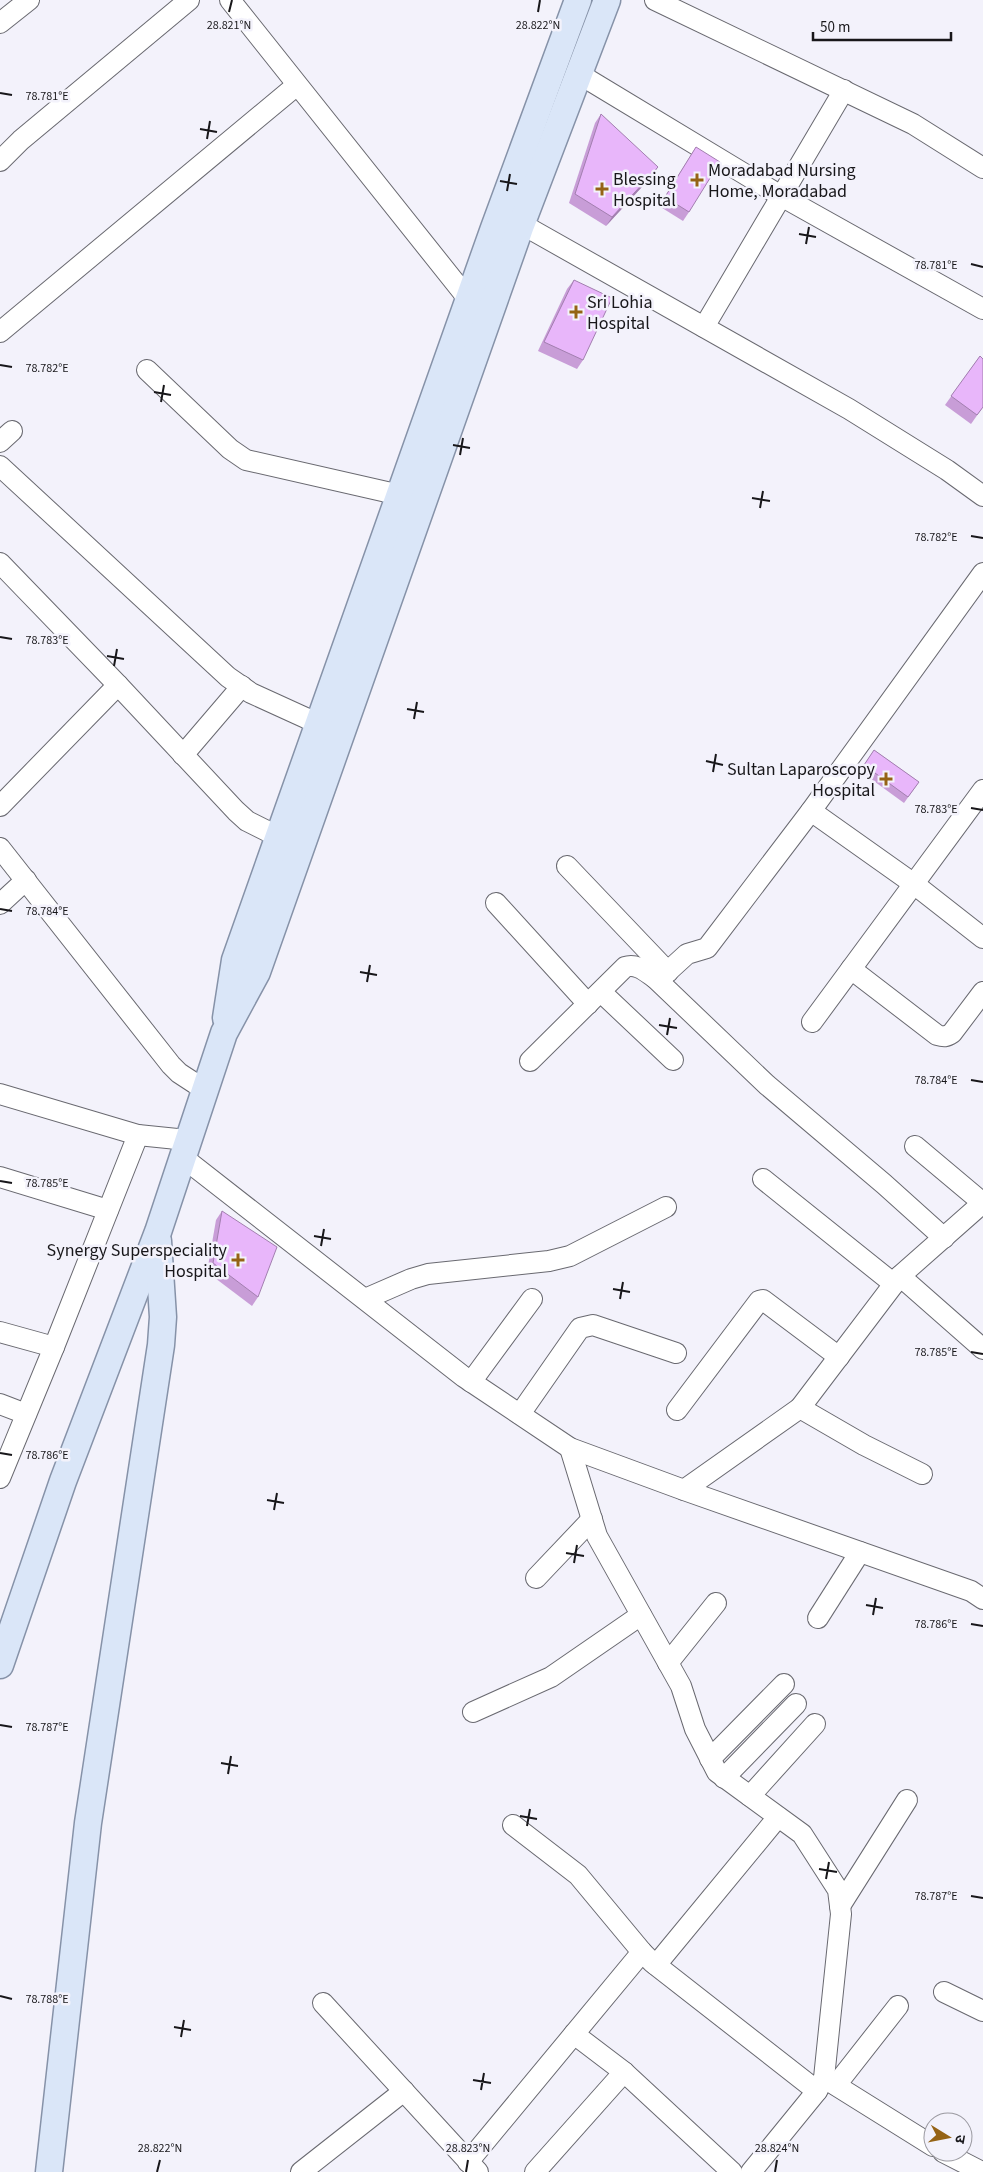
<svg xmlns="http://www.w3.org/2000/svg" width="983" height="2172" font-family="'Source Sans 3','Noto Sans Devanagari',sans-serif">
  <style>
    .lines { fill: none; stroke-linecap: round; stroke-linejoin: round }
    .minor-casing { stroke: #696970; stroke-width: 22 }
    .major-casing { stroke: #8692a8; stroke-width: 29 }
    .minor { stroke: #fff; stroke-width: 20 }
    .major { stroke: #dae6f8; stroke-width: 26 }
    .wall { fill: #c89dd7 }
    .shaded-wall { fill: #a27faf }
    .building { fill: #e8b6fa; stroke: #a27faf }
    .ticks { fill: none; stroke: #18171a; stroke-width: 2 }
    .poi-dot { fill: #956315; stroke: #f3f2fb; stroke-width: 2 }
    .labels { text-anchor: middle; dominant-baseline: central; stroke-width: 5; stroke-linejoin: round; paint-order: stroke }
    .poi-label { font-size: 18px; fill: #18171a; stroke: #f3f2fb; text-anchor: start }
    .ticks-label { font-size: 12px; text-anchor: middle; fill: #18171a; stroke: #f3f2fb; stroke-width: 5; stroke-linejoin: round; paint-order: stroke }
  </style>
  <rect width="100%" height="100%" fill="#f3f2fb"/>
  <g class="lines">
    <defs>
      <g id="minor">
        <polyline points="230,0 469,300"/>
        <polyline points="655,0 913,124 983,168"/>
        <polyline points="0,23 29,0"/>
        <polyline points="579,74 781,196 983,309"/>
        <polyline points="0,161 21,140 189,0"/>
        <polyline points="509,217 849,409 947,470 983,496"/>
        <polyline points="704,327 844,90"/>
        <polyline points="0,332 297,85"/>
        <polyline points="147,370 230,449 246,460 400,495"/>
        <polyline points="0,442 12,431"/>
        <polyline points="0,466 228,677 251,693 319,724"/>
        <polyline points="0,563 118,685 236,811 247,821 279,837"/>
        <polyline points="183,755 242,686"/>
        <polyline points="0,806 118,685"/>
        <polyline points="811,811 914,884 983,938"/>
        <polyline points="0,848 171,1065 179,1073 205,1090"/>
        <polyline points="567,866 668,972"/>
        <polyline points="496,903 588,1004"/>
        <polyline points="0,904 26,880"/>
        <path d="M851,969L937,1035C944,1037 946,1037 952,1033L983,992"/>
        <polyline points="655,978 767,1085 884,1184 944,1238"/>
        <polyline points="601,992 673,1060"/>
        <polyline points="812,1022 983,790"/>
        <path d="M530,1061L625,967C637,963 646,972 655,978L664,975L687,954L707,948L811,811L983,573"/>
        <polyline points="0,1094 138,1135 187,1140"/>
        <polyline points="915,1146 983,1203"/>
        <polyline points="181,1156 464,1377 570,1448 684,1490 971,1591 983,1599"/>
        <polyline points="0,1177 108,1210"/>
        <polyline points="763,1179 894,1284"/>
        <polyline points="900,1276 983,1349"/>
        <polyline points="365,1299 411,1279 428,1274 549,1261 570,1256 666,1207"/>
        <polyline points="0,1332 54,1347"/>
        <polyline points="471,1382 532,1299"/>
        <polyline points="0,1404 26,1414"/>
        <polyline points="800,1408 864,1445 922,1474"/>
        <polyline points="677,1410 759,1301 763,1300 839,1357"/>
        <polyline points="520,1414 580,1328 593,1325 676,1353"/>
        <polyline points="570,1448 597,1536 681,1686 695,1729 717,1772 802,1834 838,1890 841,1914 824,2078 817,2091 751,2172"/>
        <polyline points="0,1478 54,1347 138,1135"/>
        <polyline points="684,1490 800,1408 900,1276 977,1208 983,1205"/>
        <polyline points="536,1578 592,1519"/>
        <polyline points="818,1618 860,1552"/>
        <polyline points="668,1663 716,1603"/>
        <polyline points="473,1712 551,1677 641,1615"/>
        <polyline points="710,1759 784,1684"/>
        <polyline points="724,1778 796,1704"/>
        <polyline points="750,1796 815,1724"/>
        <polyline points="513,1825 578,1875 642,1952 652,1962 817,2091"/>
        <polyline points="840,1906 907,1800"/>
        <polyline points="656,1965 778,1817"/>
        <polyline points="944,1992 983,2011"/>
        <polyline points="323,2003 478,2172"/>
        <polyline points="574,2034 624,2072 732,2172"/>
        <polyline points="824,2078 933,2146"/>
        <polyline points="836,2085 898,2006"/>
        <polyline points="943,2152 982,2172"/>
        <polyline points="468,2162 642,1952"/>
        <polyline points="301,2172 404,2091"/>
        <polyline points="535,2172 624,2072"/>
      </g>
      <g id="major">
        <polyline points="226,1018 235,960 494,228 578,0"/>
        <polyline points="0,1665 63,1481 158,1232 224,1033 257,972 521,225 607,0"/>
        <polyline points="49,2172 88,1823 161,1345 163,1317 158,1241"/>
      </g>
    </defs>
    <!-- minor casing -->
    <use href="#minor" class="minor-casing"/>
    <!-- major casing -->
    <use href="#major" class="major-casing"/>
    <!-- minor -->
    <use href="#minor" class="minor"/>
    <!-- major -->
    <use href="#major" class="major"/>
  </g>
  <!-- wall -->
  <g class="wall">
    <polygon points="601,114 652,176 606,226 569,203 595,123"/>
    <polygon points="696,147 689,212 683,221 659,206"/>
    <polygon points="574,280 583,360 577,369 538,351 567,289"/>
    <polygon points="980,356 983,407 971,424 945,405"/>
    <polygon points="874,750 919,782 904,803 860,771"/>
    <polygon points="222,1211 258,1297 252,1306 207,1272 216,1220"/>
  </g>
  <!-- shaded-wall -->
  <polygon class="shaded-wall" points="658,167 652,176 606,226 612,217"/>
  <!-- building -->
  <g class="building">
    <polygon points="601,114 658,167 612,217 575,194"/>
    <polygon points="696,147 720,162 689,212 665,197"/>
    <polygon points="574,280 612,298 583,360 544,342"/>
    <polygon points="980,356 983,359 983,407 977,415 951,396"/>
    <polygon points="874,750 919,782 908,797 864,765"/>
    <polygon points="222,1211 277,1247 258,1297 213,1263"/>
  </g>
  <!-- ticks -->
  <path class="ticks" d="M229,12L232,0M538,12L540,0M0,93L12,95M200,129L217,132M207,139L210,121M500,181L517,184M507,191L510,174M799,234L816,237M806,244L809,227M971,264L983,267M0,365L12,367M154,392L171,395M161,402L164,385M453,445L470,448M460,455L463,438M752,498L770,501M760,508L763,491M971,536L983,538M0,637L12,639M107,656L124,659M114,666L117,649M407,709L424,712M414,719L417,702M706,761L723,765M713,772L716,754M971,808L983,810M0,909L12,911M360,972L377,975M367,982L370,965M659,1025L677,1028M667,1035L670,1018M971,1080L983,1082M0,1181L12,1183M314,1236L331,1239M321,1246L324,1229M613,1289L630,1292M620,1299L623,1282M971,1352L983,1354M0,1453L12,1455M267,1500L284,1503M274,1510L277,1493M566,1553L584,1556M574,1563L577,1545M866,1605L883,1608M873,1615L876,1598M971,1624L983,1626M0,1725L12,1727M221,1763L238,1766M228,1774L231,1756M520,1816L537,1819M527,1826L530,1809M819,1869L837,1872M826,1879L829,1862M971,1896L983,1898M0,1996L12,1999M174,2027L191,2030M181,2037L184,2020M473,2080L491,2083M481,2090L484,2073M157,2172L160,2160M466,2172L468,2160M775,2172L777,2160"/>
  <!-- markers -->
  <g class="poi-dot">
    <path d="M694.5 172.5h5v5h5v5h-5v5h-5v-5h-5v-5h5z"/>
    <path d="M599.5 181.5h5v5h5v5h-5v5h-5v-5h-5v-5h5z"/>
    <path d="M573.5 304.5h5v5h5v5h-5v5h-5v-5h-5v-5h5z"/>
    <path d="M883.5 771.5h5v5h5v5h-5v5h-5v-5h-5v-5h5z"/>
    <path d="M235.5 1252.5h5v5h5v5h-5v5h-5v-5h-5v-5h5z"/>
  </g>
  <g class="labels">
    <!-- poi labels -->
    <g class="poi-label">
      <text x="708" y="170">Moradabad Nursing<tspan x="708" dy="21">Home, Moradabad</tspan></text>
      <text x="613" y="179">Blessing<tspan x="613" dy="21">Hospital</tspan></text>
      <text x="587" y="302">Sri Lohia<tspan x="587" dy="21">Hospital</tspan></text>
      <text x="875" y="769" text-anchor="end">Sultan Laparoscopy<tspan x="875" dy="21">Hospital</tspan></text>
      <text x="227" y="1250" text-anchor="end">Synergy Superspeciality<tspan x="227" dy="21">Hospital</tspan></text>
    </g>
  </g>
  <g class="ticks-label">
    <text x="538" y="29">28.822°N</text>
    <text x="229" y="29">28.821°N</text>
    <text x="47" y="100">78.781°E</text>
    <text x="936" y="269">78.781°E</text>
    <text x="47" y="372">78.782°E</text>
    <text x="936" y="541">78.782°E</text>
    <text x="47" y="644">78.783°E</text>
    <text x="936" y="813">78.783°E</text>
    <text x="47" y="915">78.784°E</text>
    <text x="936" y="1084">78.784°E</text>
    <text x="47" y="1187">78.785°E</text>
    <text x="936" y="1356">78.785°E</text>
    <text x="47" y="1459">78.786°E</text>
    <text x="936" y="1628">78.786°E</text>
    <text x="47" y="1731">78.787°E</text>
    <text x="936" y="1900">78.787°E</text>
    <text x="47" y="2003">78.788°E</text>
    <text x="160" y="2152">28.822°N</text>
    <text x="468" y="2152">28.823°N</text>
    <text x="777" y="2152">28.824°N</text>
  </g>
  <!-- north arrow -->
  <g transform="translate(948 2137) rotate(100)"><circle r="24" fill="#f3f2fb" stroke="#9b9aa1"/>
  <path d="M0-4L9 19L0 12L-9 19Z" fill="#956315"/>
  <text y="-8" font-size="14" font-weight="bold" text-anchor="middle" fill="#18171a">उ</text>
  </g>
  <!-- scale -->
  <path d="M813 32v8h138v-8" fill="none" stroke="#18171a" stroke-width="2.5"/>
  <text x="820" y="32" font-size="15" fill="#18171a" stroke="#f3f2fb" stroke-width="4" paint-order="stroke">50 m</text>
</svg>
